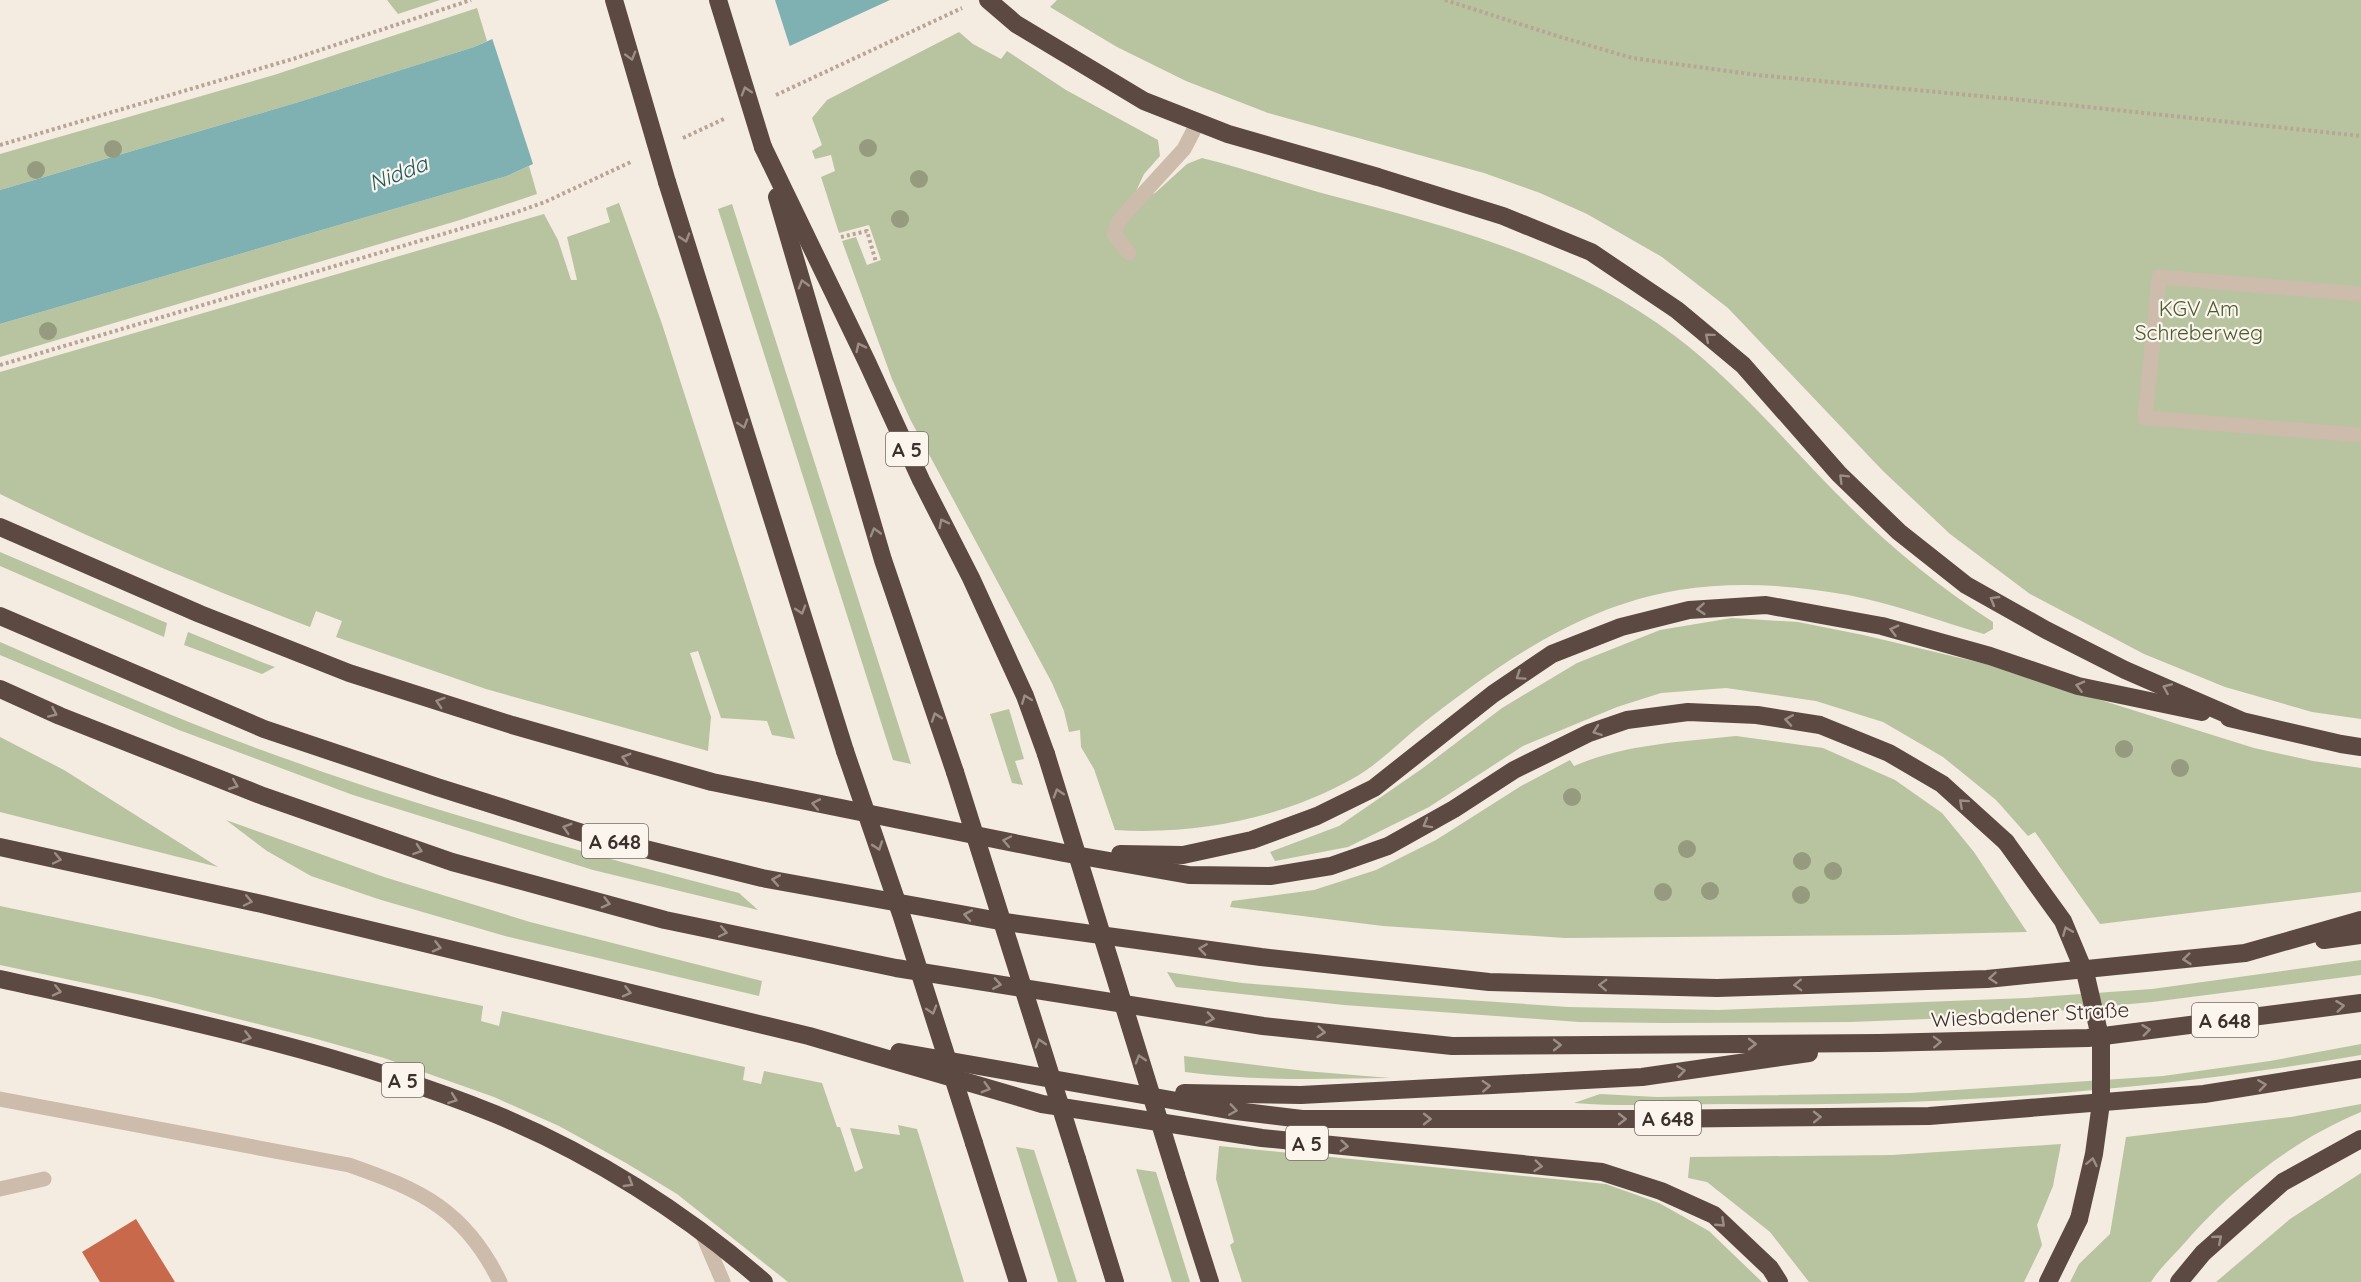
<svg xmlns="http://www.w3.org/2000/svg" width="2361" height="1282" font-family="Quicksand,sans-serif">
  <style>
    .green { fill: #b8c4a0 }
    .water { fill: #7fb0b2 }
    .pier { fill: #f4ebe1 }
    .building { fill: #c8694b }
    .lines { fill: none; stroke-linecap: round; stroke-linejoin: round }
    .path { stroke: #b9a596; stroke-width: 4; stroke-dasharray: 3 3; stroke-linecap: butt }
    .lane { stroke: #cdbbac; stroke-width: 15 }
    .street { stroke: #cdbbac; stroke-width: 15 }
    .highway { stroke: #5c4a42; stroke-width: 18 }
    .highway-bridge { stroke: #5c4a42; stroke-width: 18 }
    .tree { fill: #969b7f }
    .oneway { stroke: #9c8e87 }
    .labels { text-anchor: middle; dominant-baseline: central; stroke-width: 4.5; stroke-linejoin: round; paint-order: stroke }
    .shield { fill: #fbf5ee; stroke: #756b66; stroke-width: 1.5 }
    .shield-label { font-size: 20px; font-weight: bold; fill: #3b302b }
    .park-label { font-size: 21px; fill: #4a5a2e; stroke: #fbf5ee }
    .street-label { font-size: 21px; fill: #3b302b; stroke: #fbf5ee }
    .water-label { font-size: 22px; font-style: italic; fill: #1f5a5e; stroke: #fbf5ee }
  </style>
  <rect width="100%" height="100%" fill="#f4ebe1"/>
  <!-- green -->
  <g class="green">
    <polygon points="387,0 440,0 398,14"/>
    <polygon points="1057,0 2361,0 2361,719 2312,712 2225,687 2144,654 2030,594 1950,534 1883,471 1728,308 1662,257 1587,214 1540,193 1484,173 1268,113 1186,81 1117,47 1050,7"/>
    <polygon points="477,8 487,41 474,47 302,101 0,190 0,154 274,75"/>
    <path d="M959,32L973,44L1001,59L1007,51L1066,90L1158,140L1160,156L1144,174L1131,202L1155,193L1187,164L1202,158C1246,169 1289,184 1333,196C1454,228 1573,259 1675,336C1740,385 1792,450 1850,507C1894,550 1942,589 1993,622V629L1984,634C1939,621 1894,604 1848,595C1793,585 1734,581 1679,590C1578,607 1501,663 1422,724C1399,742 1378,765 1352,779C1280,819 1196,835 1115,830L1094,769L1081,747L1080,730L1069,732L1064,711L1052,683L910,419L892,379L842,241L856,237L867,265L881,260L869,225L839,233L821,177L835,171L831,155L815,159L812,151L822,145L812,118L827,100Z"/>
    <polygon points="529,166 537,194 460,220 0,357 0,324 507,176"/>
    <path d="M619,203L662,324L795,739L772,735L767,721L721,718L698,651L690,653L711,717L708,751L486,689L336,637L342,621L316,611L310,627C205,587 101,544 0,494V372L544,214L558,240L571,280H577L567,237L610,222L606,208Z"/>
    <polygon points="732,204 911,764 893,760 718,209"/>
    <polygon points="0,552 167,623 164,637 0,566"/>
    <polygon points="1732,618 1798,622 1863,635 1986,664 2254,748 2313,761 2361,768 2361,892 2100,924 2035,832 2028,836 1996,800 1943,757 1883,722 1816,701 1726,688 1661,693 1617,707 1523,746 1429,807 1348,847 1275,861 1270,852 1339,826 1423,768 1502,708 1577,663 1660,630"/>
    <polygon points="188,632 264,663 275,667 262,674 184,645"/>
    <path d="M0,642C97,684 195,727 295,762C440,814 590,854 739,893L758,910L593,870L353,795L179,730L0,655Z"/>
    <polygon points="1009,709 1024,759 1015,761 1023,785 1012,783 990,714"/>
    <path d="M1736,736L1823,748L1895,780L1942,813L1974,852L2027,932L1895,935L1565,938L1383,926L1230,907L1232,901L1314,890L1376,870L1436,840L1521,786L1570,760L1574,766C1625,744 1681,742 1736,736Z"/>
    <polygon points="0,737 64,770 218,867 0,812"/>
    <polygon points="226,820 384,877 530,922 762,981 759,996 505,936 378,899 311,876 267,851"/>
    <polygon points="0,906 483,1006 481,1021 499,1026 502,1011 745,1067 743,1080 761,1084 764,1071 822,1083 837,1127 840,1127 855,1172 863,1168 850,1128 900,1135 898,1125 917,1129 964,1282 788,1282 677,1194 626,1163 559,1126 494,1097 384,1058 313,1038 151,997 0,965"/>
    <polygon points="2361,960 2361,975 2152,1002 2002,1016 1851,1022 1665,1023 1579,1022 1344,1005 1176,987 1167,972 1242,983 1366,993 1568,1007 1718,1010 2026,998 2152,989"/>
    <path d="M2361,1044V1055C2152,1091 1940,1107 1728,1104C1677,1104 1625,1107 1574,1103L1600,1094L1657,1097L1910,1093L2163,1076L2270,1061Z"/>
    <path d="M1184,1056L1305,1071L1390,1078C1321,1079 1253,1081 1185,1072Z"/>
    <path d="M2361,1104V1112C2291,1141 2230,1190 2181,1247C2171,1258 2159,1269 2151,1282H2070L2079,1264L2110,1234L2126,1137L2291,1117Z"/>
    <polygon points="2061,1144 2053,1186 2037,1225 2042,1245 2024,1282 1809,1282 1770,1232 1707,1182 1688,1178 1690,1157 1892,1155"/>
    <polygon points="1219,1146 1606,1184 1659,1203 1709,1231 1762,1282 1242,1282 1230,1245 1234,1242 1216,1179"/>
    <polygon points="1016,1147 1034,1150 1077,1282 1058,1282"/>
    <polygon points="1136,1169 1156,1172 1190,1282 1172,1282"/>
    <polygon points="2361,1173 2361,1282 2216,1282 2290,1219"/>
  </g>
  <!-- water -->
  <polygon class="water" points="581,0 890,0 507,176 0,324 0,190 302,101 474,47"/>
  <!-- pier -->
  <polygon class="pier" points="573,0 775,0 791,50 534,167 491,35"/>
  <!-- building -->
  <polygon class="building" points="136,1219 175,1282 100,1282 82,1252"/>
  <g class="lines">
    <!-- path -->
    <g class="path">
      <polyline points="1445,0 1554,35 1632,58 1757,75 2022,100 2361,136"/>
      <polyline points="776,95 962,8"/>
      <polyline points="683,138 726,118"/>
      <polyline points="0,145 296,58 471,0"/>
      <polyline points="841,237 867,231 876,262"/>
      <polyline points="0,365 514,213 545,202 633,161"/>
    </g>
    <!-- lane -->
    <g class="lane">
      <polyline points="1129,253 1114,234 1120,219 1184,149 1198,122"/>
      <polyline points="2361,294 2159,277 2145,418 2361,435"/>
      <path d="M0,1099L349,1165C421,1190 465,1210 500,1282"/>
      <polyline points="702,1233 723,1282"/>
    </g>
    <!-- street -->
    <polyline class="street" points="0,1189 44,1179"/>
    <!-- highway -->
    <g class="highway">
      <polyline points="988,0 1016,24 1144,101 1228,134 1378,177 1503,216 1591,252 1677,310 1743,365 1839,474 1899,532 1966,585 2046,630 2125,670 2240,720"/>
      <polyline points="763,147 867,362 921,480 971,578 1025,696 1046,754"/>
      <polyline points="667,182 845,751"/>
      <polyline points="777,197 883,560 955,772"/>
      <polyline points="0,527 200,614 349,673 512,725 712,782 1064,853 1189,875 1270,876 1331,866 1388,846 1454,809 1514,770 1589,733 1627,720 1688,712 1757,715 1820,725 1889,753 1942,784 2006,842"/>
      <polyline points="0,616 264,729 437,787 589,835 762,878 1005,922 1261,957 1489,982 1717,988 1987,979 2245,953 2361,920"/>
      <polyline points="0,689 60,716 263,796 452,862 665,920 896,968 1263,1026 1452,1046 1879,1043 2088,1038 2361,1003"/>
      <polyline points="2229,718 2341,744 2361,747"/>
      <polyline points="0,847 262,904 809,1036 1042,1104 1262,1138 1602,1172 1661,1191 1714,1215 1770,1268 1779,1282"/>
      <polyline points="1120,854 1183,855 1252,840 1317,816 1374,788 1493,694 1552,654 1621,627 1689,610 1766,605 1882,626 1990,656 2078,686 2202,712"/>
      <polyline points="2324,940 2361,935"/>
      <path d="M0,979C164,1015 340,1051 495,1114C592,1154 685,1213 764,1282"/>
      <polyline points="899,1052 1228,1110 1302,1119 1647,1119 1929,1116 2204,1094 2361,1069"/>
      <polyline points="1184,1093 1301,1095 1642,1077 1809,1053"/>
      <polyline points="974,1143 1018,1282"/>
      <polyline points="1077,1159 1115,1282"/>
      <polyline points="1176,1175 1210,1282"/>
      <polyline points="2048,1282 2079,1219"/>
      <polyline points="2179,1282 2203,1253 2283,1182 2361,1139"/>
    </g>
    <!-- highway-bridge -->
    <g class="highway-bridge">
      <polyline points="614,0 667,182"/>
      <polyline points="718,0 763,147"/>
      <polyline points="845,751 901,914 974,1143"/>
      <polyline points="1046,754 1176,1175"/>
      <polyline points="955,772 1077,1159"/>
      <polyline points="2006,842 2063,921 2086,976 2101,1041 2101,1103 2094,1154 2079,1219"/>
    </g>
  </g>
  <!-- trees -->
  <g class="tree">
    <circle cx="868" cy="148" r="9"/>
    <circle cx="113" cy="149" r="9"/>
    <circle cx="36" cy="170" r="9"/>
    <circle cx="919" cy="179" r="9"/>
    <circle cx="900" cy="219" r="9"/>
    <circle cx="48" cy="331" r="9"/>
    <circle cx="2124" cy="749" r="9"/>
    <circle cx="2180" cy="768" r="9"/>
    <circle cx="1572" cy="797" r="9"/>
    <circle cx="1687" cy="849" r="9"/>
    <circle cx="1802" cy="861" r="9"/>
    <circle cx="1833" cy="871" r="9"/>
    <circle cx="1710" cy="891" r="9"/>
    <circle cx="1663" cy="892" r="9"/>
    <circle cx="1801" cy="895" r="9"/>
  </g>
  <!-- one-way arrows -->
  <defs><path id="oneway-chevron" d="M-2-3.5L2.5 0L-2 3.5" fill="none" stroke-width="1.6" stroke-linecap="round" stroke-linejoin="round" transform="scale(1.5)"/></defs>
  <g class="oneway">
    <use href="#oneway-chevron" transform="translate(631 56) rotate(74)"/>
    <use href="#oneway-chevron" transform="translate(746 91) rotate(-107)"/>
    <use href="#oneway-chevron" transform="translate(685 238) rotate(73)"/>
    <use href="#oneway-chevron" transform="translate(803 284) rotate(-106)"/>
    <use href="#oneway-chevron" transform="translate(1709 337) rotate(-140)"/>
    <use href="#oneway-chevron" transform="translate(860 347) rotate(-116)"/>
    <use href="#oneway-chevron" transform="translate(743 424) rotate(73)"/>
    <use href="#oneway-chevron" transform="translate(1843 478) rotate(-135)"/>
    <use href="#oneway-chevron" transform="translate(943 523) rotate(-117)"/>
    <use href="#oneway-chevron" transform="translate(875 532) rotate(-106)"/>
    <use href="#oneway-chevron" transform="translate(1994 600) rotate(-150)"/>
    <use href="#oneway-chevron" transform="translate(1701 609) rotate(176)"/>
    <use href="#oneway-chevron" transform="translate(801 610) rotate(73)"/>
    <use href="#oneway-chevron" transform="translate(1894 630) rotate(-165)"/>
    <use href="#oneway-chevron" transform="translate(1520 676) rotate(146)"/>
    <use href="#oneway-chevron" transform="translate(2080 686) rotate(-166)"/>
    <use href="#oneway-chevron" transform="translate(2167 688) rotate(-157)"/>
    <use href="#oneway-chevron" transform="translate(1026 699) rotate(-111)"/>
    <use href="#oneway-chevron" transform="translate(440 702) rotate(-162)"/>
    <use href="#oneway-chevron" transform="translate(53 713) rotate(24)"/>
    <use href="#oneway-chevron" transform="translate(936 717) rotate(-109)"/>
    <use href="#oneway-chevron" transform="translate(1789 720) rotate(-171)"/>
    <use href="#oneway-chevron" transform="translate(1597 731) rotate(160)"/>
    <use href="#oneway-chevron" transform="translate(626 758) rotate(-164)"/>
    <use href="#oneway-chevron" transform="translate(234 785) rotate(22)"/>
    <use href="#oneway-chevron" transform="translate(1058 793) rotate(-107)"/>
    <use href="#oneway-chevron" transform="translate(1963 803) rotate(-138)"/>
    <use href="#oneway-chevron" transform="translate(816 804) rotate(-169)"/>
    <use href="#oneway-chevron" transform="translate(1427 824) rotate(151)"/>
    <use href="#oneway-chevron" transform="translate(567 828) rotate(-163)"/>
    <use href="#oneway-chevron" transform="translate(1007 841) rotate(-168)"/>
    <use href="#oneway-chevron" transform="translate(878 846) rotate(71)"/>
    <use href="#oneway-chevron" transform="translate(418 850) rotate(19)"/>
    <use href="#oneway-chevron" transform="translate(57 859) rotate(12)"/>
    <use href="#oneway-chevron" transform="translate(776 880) rotate(-170)"/>
    <use href="#oneway-chevron" transform="translate(248 901) rotate(12)"/>
    <use href="#oneway-chevron" transform="translate(606 903) rotate(15)"/>
    <use href="#oneway-chevron" transform="translate(968 915) rotate(-170)"/>
    <use href="#oneway-chevron" transform="translate(2067 931) rotate(-112)"/>
    <use href="#oneway-chevron" transform="translate(723 932) rotate(12)"/>
    <use href="#oneway-chevron" transform="translate(437 947) rotate(14)"/>
    <use href="#oneway-chevron" transform="translate(1203 949) rotate(-172)"/>
    <use href="#oneway-chevron" transform="translate(2187 959) rotate(174)"/>
    <use href="#oneway-chevron" transform="translate(1993 978) rotate(175)"/>
    <use href="#oneway-chevron" transform="translate(997 984) rotate(9)"/>
    <use href="#oneway-chevron" transform="translate(1603 985) rotate(-178)"/>
    <use href="#oneway-chevron" transform="translate(1798 985) rotate(178)"/>
    <use href="#oneway-chevron" transform="translate(57 991) rotate(13)"/>
    <use href="#oneway-chevron" transform="translate(627 992) rotate(14)"/>
    <use href="#oneway-chevron" transform="translate(2340 1006) rotate(-7)"/>
    <use href="#oneway-chevron" transform="translate(932 1010) rotate(73)"/>
    <use href="#oneway-chevron" transform="translate(1210 1018) rotate(9)"/>
    <use href="#oneway-chevron" transform="translate(2146 1030) rotate(-7)"/>
    <use href="#oneway-chevron" transform="translate(1321 1032) rotate(6)"/>
    <use href="#oneway-chevron" transform="translate(247 1037) rotate(14)"/>
    <use href="#oneway-chevron" transform="translate(1937 1042) rotate(-2)"/>
    <use href="#oneway-chevron" transform="translate(1040 1043) rotate(-107)"/>
    <use href="#oneway-chevron" transform="translate(1752 1044)"/>
    <use href="#oneway-chevron" transform="translate(1557 1045)"/>
    <use href="#oneway-chevron" transform="translate(1140 1059) rotate(-107)"/>
    <use href="#oneway-chevron" transform="translate(1681 1071) rotate(-8)"/>
    <use href="#oneway-chevron" transform="translate(2262 1085) rotate(-8)"/>
    <use href="#oneway-chevron" transform="translate(1486 1086) rotate(-3)"/>
    <use href="#oneway-chevron" transform="translate(986 1088) rotate(16)"/>
    <use href="#oneway-chevron" transform="translate(453 1099) rotate(20)"/>
    <use href="#oneway-chevron" transform="translate(1233 1110) rotate(8)"/>
    <use href="#oneway-chevron" transform="translate(1817 1117) rotate(-1)"/>
    <use href="#oneway-chevron" transform="translate(1427 1119)"/>
    <use href="#oneway-chevron" transform="translate(1622 1119)"/>
    <use href="#oneway-chevron" transform="translate(1344 1146) rotate(6)"/>
    <use href="#oneway-chevron" transform="translate(2092 1162) rotate(-78)"/>
    <use href="#oneway-chevron" transform="translate(1538 1166) rotate(6)"/>
    <use href="#oneway-chevron" transform="translate(629 1183) rotate(31)"/>
    <use href="#oneway-chevron" transform="translate(1721 1223) rotate(43)"/>
    <use href="#oneway-chevron" transform="translate(2218 1239) rotate(-41)"/>
  </g>
  <g class="labels">
    <!-- shield labels -->
    <g class="shield">
      <rect x="886" y="432" width="42" height="34" rx="4.5"/>
      <rect x="582" y="824" width="66" height="34" rx="4.5"/>
      <rect x="2192" y="1003" width="66" height="34" rx="4.5"/>
      <rect x="382" y="1063" width="42" height="34" rx="4.5"/>
      <rect x="1635" y="1101" width="66" height="34" rx="4.5"/>
      <rect x="1286" y="1126" width="42" height="34" rx="4.5"/>
    </g>
    <g class="shield-label">
      <text x="907" y="449">A 5</text>
      <text x="615" y="841">A 648</text>
      <text x="2225" y="1020">A 648</text>
      <text x="403" y="1080">A 5</text>
      <text x="1668" y="1118">A 648</text>
      <text x="1307" y="1143">A 5</text>
    </g>
    <!-- park labels -->
    <g class="park-label">
      <text x="2199" y="308">KGV Am<tspan x="2199" dy="24">Schreberweg</tspan></text>
    </g>
    <!-- street labels -->
    <g class="street-label">
      <text transform="translate(2030 1014) rotate(-3)">Wiesbadener Straße</text>
    </g>
    <!-- water labels -->
    <g class="water-label">
      <text transform="translate(398 173) rotate(-21)">Nidda</text>
    </g>
  </g>
</svg>
